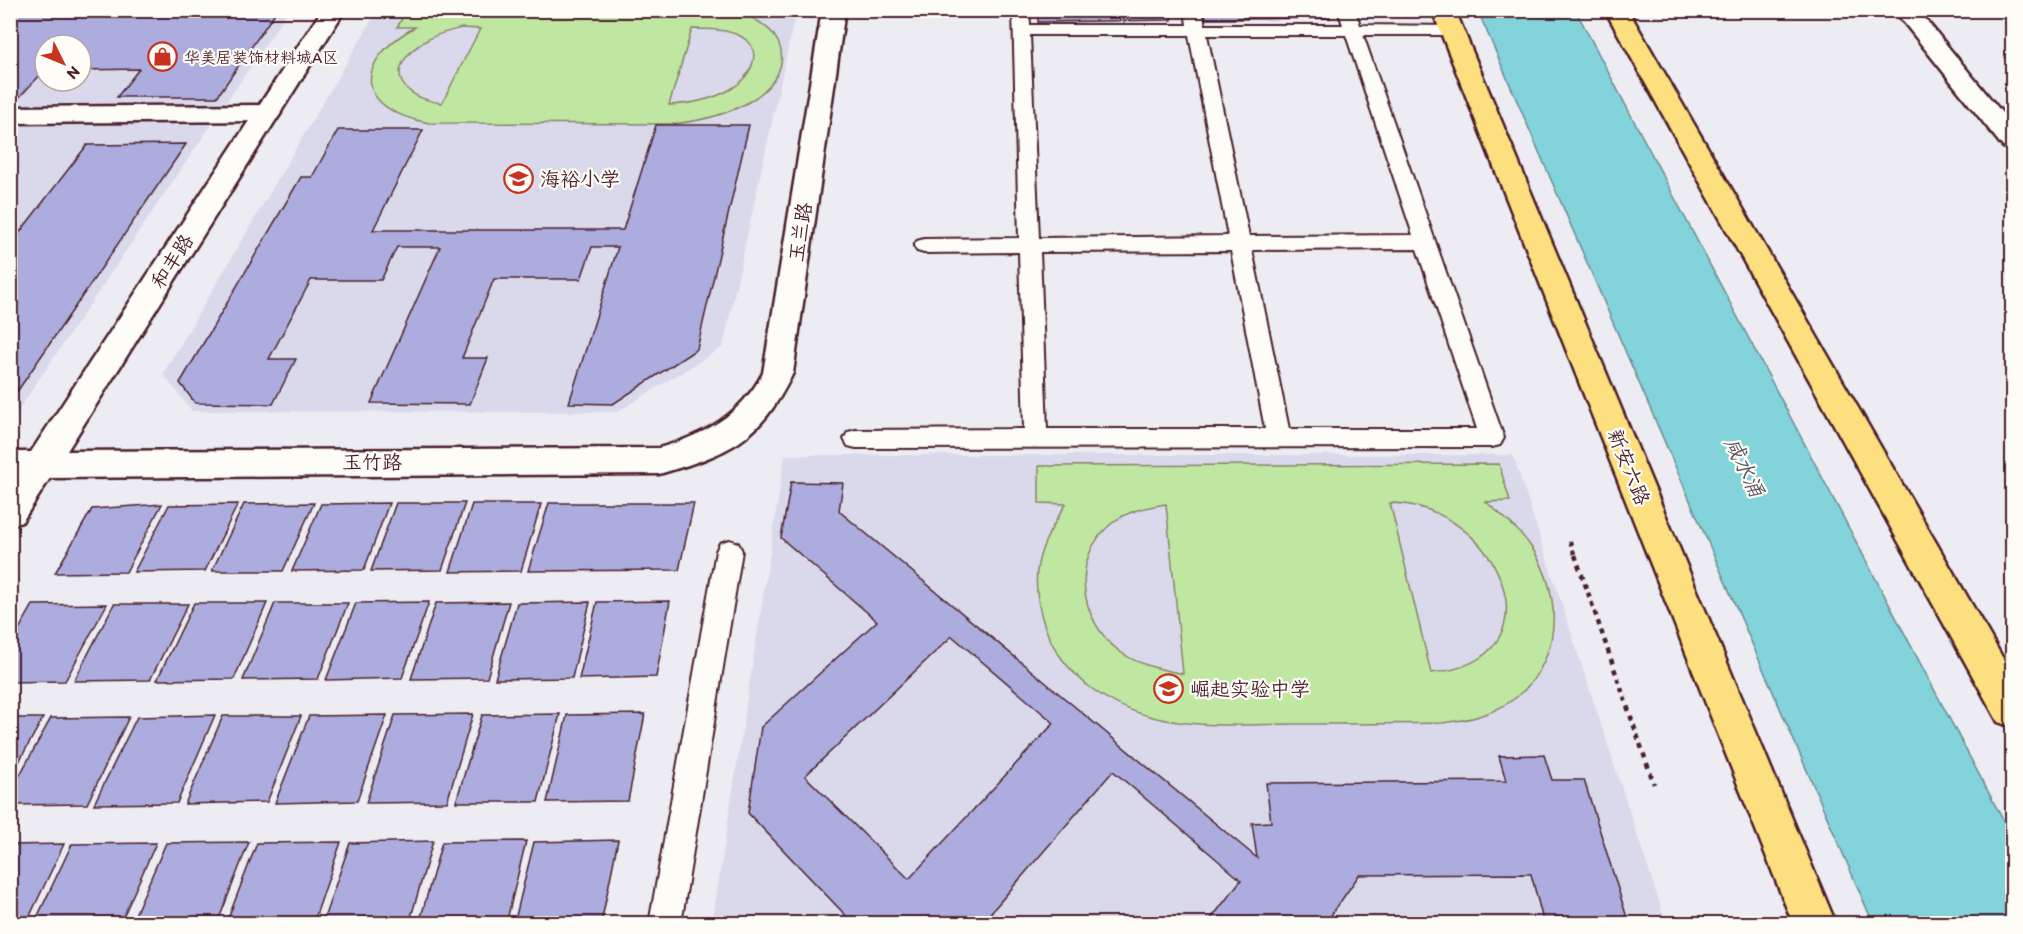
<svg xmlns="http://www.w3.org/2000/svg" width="2023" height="934" font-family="Itim,'LXGW WenKai TC',sans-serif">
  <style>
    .built { fill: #dad9ec; fill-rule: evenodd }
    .green { fill: #c0e7a2; stroke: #858366; stroke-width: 1.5; fill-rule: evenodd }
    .water { fill: #82d3da; stroke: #6c8b94; stroke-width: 1.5 }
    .building { fill: #acadde; stroke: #4a1f2b; stroke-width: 1.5; fill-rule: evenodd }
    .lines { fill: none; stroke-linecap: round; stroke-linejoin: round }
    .lane-casing { stroke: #4a1f2b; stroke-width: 4 }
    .street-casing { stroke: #4a1f2b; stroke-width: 5 }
    .secondary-casing { stroke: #4a1f2b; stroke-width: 5 }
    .primary-casing { stroke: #4a1f2b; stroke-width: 5 }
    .path-far1 { stroke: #4a1f2b; stroke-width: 4; stroke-dasharray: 4.5 4.5; stroke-linecap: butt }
    .path { stroke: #4a1f2b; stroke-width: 4.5; stroke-dasharray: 5 5; stroke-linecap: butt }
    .lane { fill: #fdfcf7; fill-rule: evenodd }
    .street { fill: #fdfcf7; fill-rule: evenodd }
    .secondary { fill: #fdfcf7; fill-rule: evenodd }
    .primary { fill: #fce080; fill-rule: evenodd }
    .labels { text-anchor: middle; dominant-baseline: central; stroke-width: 4.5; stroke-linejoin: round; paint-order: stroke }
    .far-poi-label { font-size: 16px; fill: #4a1f2b; stroke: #fdfcf7; text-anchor: start }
    .poi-label { font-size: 20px; fill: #4a1f2b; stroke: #fdfcf7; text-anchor: start }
    .street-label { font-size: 20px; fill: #4a1f2b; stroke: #fdfcf7 }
    .water-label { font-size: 21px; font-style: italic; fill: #5b5560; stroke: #fdfcf7 }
  </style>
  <rect width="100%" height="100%" fill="#edecf2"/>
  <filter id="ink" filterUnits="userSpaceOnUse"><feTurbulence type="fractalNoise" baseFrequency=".0167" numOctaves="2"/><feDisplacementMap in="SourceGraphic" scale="12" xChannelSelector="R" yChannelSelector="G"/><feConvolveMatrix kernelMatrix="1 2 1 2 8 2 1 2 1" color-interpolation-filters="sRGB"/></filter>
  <g filter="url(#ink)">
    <!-- built -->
    <g class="built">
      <path d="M11,11H288L11,421ZM45,45H81V81H45Z"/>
      <polygon points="377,11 796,11 723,347 617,412 192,411 163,374"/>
      <polygon points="785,455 1513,455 1666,923 712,924"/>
    </g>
    <!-- green -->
    <g class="green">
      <path d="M407,10L732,11C784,23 802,67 752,100C728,115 701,121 673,124L429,123C355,110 352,62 415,27H397ZM462,28L480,29L442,103C395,97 384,65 427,40C438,33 450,31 462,28ZM692,29C708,29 728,29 742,37C766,51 749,79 731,89C712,100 691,104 669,105Z"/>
      <path d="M1499,464L1510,501L1486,502C1504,517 1521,531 1534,551C1572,613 1554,694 1479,716C1468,720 1455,721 1443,723C1393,724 1343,724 1292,724C1220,725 1147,733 1087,685C1069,670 1053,650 1045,627C1027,575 1038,549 1066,504L1039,503V466ZM1390,503C1499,504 1566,660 1431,673ZM1166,504L1183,673V674C1161,669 1137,665 1119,651C1079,620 1070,558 1111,524C1126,511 1147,507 1166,504Z"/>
    </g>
    <!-- water -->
    <polygon class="water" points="1478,11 1576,11 2012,837 2012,923 1873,923"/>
    <!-- building -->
    <g class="building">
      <polygon points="10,10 277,10 217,97 117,97 139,69 81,70 81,45 45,45 45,70 12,105"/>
      <polygon points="1038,10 1171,10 1172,20 1038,22"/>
      <polygon points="1205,10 1328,10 1330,18 1206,19"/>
      <polygon points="656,125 749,125 697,349 613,404 569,403 618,247 592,247 581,279 494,279 462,358 488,358 470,404 371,403 440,247 397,247 381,280 311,280 269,359 296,359 273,404 195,403 180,383 301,177 312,177 338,130 423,130 373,230 623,230"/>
      <polygon points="186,144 10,402 10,245 87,145"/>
      <path d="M791,482L843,483L839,511L1257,858L1252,823L1271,822L1266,783L1506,781L1499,756L1544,755L1552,780H1584L1629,924H1544L1531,874L1359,875L1325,924H1207L1241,880L1113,771L981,924H854L748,813L761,727L877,621L781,538ZM952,636L1054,723L909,879L805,776Z"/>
      <polygon points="314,503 283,571 212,571 244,504"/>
      <polygon points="389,503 364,570 292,571 321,504"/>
      <polygon points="396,503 465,503 442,570 371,571"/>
      <polygon points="549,503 694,503 679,570 528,571"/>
      <polygon points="162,504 126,572 55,573 92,509"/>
      <polygon points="238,504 205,571 134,572 169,505"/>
      <polygon points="472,504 541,504 521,571 450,572"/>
      <polygon points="670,601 656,677 579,679 597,602"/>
      <polygon points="429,602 402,678 326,680 356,603"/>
      <polygon points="509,602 487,678 411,679 436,603"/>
      <polygon points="590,602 572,678 495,679 517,603"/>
      <polygon points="194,603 267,603 234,679 157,680"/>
      <polygon points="275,603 348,603 318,679 243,680"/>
      <polygon points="107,604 65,681 10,682 10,645 33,605"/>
      <polygon points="114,604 188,604 150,680 74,681"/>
      <polygon points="473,714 447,802 366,803 395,715"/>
      <polygon points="560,714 538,802 456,802 482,715"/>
      <polygon points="645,714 628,801 547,802 567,715"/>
      <polygon points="215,715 177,803 94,804 137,717"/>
      <polygon points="387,715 357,801 275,803 309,716"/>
      <polygon points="223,716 301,716 267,802 185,804"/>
      <polygon points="129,717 87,804 10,805 10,793 51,718"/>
      <polygon points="10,718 43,718 10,778"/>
      <polygon points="618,840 601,924 514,924 534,842"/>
      <polygon points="433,841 409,924 322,924 350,843"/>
      <polygon points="526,841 506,924 419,924 442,842"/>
      <polygon points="249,842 217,924 131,924 166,843"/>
      <polygon points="341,842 313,924 226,924 257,843"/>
      <polygon points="156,843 120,924 34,924 72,844"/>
      <polygon points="64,844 26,924 10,924 10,845"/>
    </g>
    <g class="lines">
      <defs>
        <g id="lane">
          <path d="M1013,10H1029L1030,25H1187L1185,10H1202L1205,25H1343L1338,10H1355L1360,25L1456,26L1459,30L1450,35H1363L1504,438L1500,445L1492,447L856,448L848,446L844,439L848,432L856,430L1024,429L1019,252L924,253L917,251L914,246L917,241L924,239L1019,238ZM1030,35H1189L1228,236L1039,238ZM1207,35H1346L1413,235L1249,236ZM1417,249L1477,429H1289L1252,250ZM1231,251L1265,429H1047L1040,252Z"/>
          <polygon points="729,540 738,543 742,551 681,924 649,924 716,551 720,543"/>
        </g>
        <g id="street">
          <polygon points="1894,10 1918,10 2012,125 2012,149 2003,147"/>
          <polygon points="268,105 277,107 281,113 277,119 268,121 10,123 10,107"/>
        </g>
        <path id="secondary" d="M322,10H345L67,451L659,448C704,435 740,416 763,373L822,10H845L793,373C759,442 730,453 659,474L50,478L22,522L10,526V483L14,478H10V452H31Z"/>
        <g id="primary">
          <polygon points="1432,10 1455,10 1836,924 1793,924"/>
          <polygon points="1605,10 1628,10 2012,674 2012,727 1998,722"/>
        </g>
      </defs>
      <!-- lane casing -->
      <use href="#lane" class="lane-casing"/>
      <!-- street casing -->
      <use href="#street" class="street-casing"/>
      <!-- secondary casing -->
      <use href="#secondary" class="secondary-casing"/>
      <!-- primary casing -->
      <use href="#primary" class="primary-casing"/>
      <!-- path-far1 -->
      <polyline class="path-far1" points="1570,541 1575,556"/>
      <!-- path -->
      <polyline class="path" points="1575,555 1654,784"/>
      <!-- lane -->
      <use href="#lane" class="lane"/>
      <!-- street -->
      <use href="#street" class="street"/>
      <!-- secondary -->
      <use href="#secondary" class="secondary"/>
      <!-- primary -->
      <use href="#primary" class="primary"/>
    </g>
  </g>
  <!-- icons -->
  <defs>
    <symbol id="shop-ring" viewBox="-11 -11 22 22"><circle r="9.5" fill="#fdfcf7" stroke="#c8321e" stroke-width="1.5"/><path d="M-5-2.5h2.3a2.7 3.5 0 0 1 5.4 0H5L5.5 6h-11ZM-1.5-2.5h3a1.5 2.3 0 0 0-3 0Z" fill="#c8321e"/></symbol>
    <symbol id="school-ring" viewBox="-11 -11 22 22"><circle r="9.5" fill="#fdfcf7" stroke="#c8321e" stroke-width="1.5"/><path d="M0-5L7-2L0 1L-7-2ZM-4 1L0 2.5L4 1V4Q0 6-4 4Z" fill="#c8321e"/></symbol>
  </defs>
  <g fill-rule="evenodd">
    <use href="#shop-ring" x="146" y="40" width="33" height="33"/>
    <use href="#school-ring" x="502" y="162" width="33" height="33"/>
    <use href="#school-ring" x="1152" y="672" width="33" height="33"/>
  </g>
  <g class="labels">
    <!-- far-poi labels -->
    <g class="far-poi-label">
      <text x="184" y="57">华美居装饰材料城A区</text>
    </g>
    <!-- poi labels -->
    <g class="poi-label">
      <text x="540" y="179">海裕小学</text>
      <text x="1190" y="689">崛起实验中学</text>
    </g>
    <!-- street labels -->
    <g class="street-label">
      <text transform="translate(800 232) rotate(-81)">玉兰路</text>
      <text transform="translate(172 261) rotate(-57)">和丰路</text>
      <text x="372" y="462">玉竹路</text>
      <text transform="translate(1629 467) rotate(68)">新安六路</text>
    </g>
    <!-- water labels -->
    <g class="water-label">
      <text transform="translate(1745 467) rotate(64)">咸水涌</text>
    </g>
  </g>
  <!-- margin -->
  <rect width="2023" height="934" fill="none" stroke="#fdfcf7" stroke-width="36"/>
  <rect x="18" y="18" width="1987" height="898" fill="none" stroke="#4a1f2b" stroke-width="2" filter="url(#ink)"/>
  <!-- north arrow -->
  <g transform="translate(63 63) rotate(133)"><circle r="28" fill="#fdfcf7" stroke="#b5a4a5" stroke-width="1.5"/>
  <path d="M0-4.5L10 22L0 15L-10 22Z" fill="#c8321e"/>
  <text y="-9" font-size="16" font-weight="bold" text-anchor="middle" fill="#4a1f2b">N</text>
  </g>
</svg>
